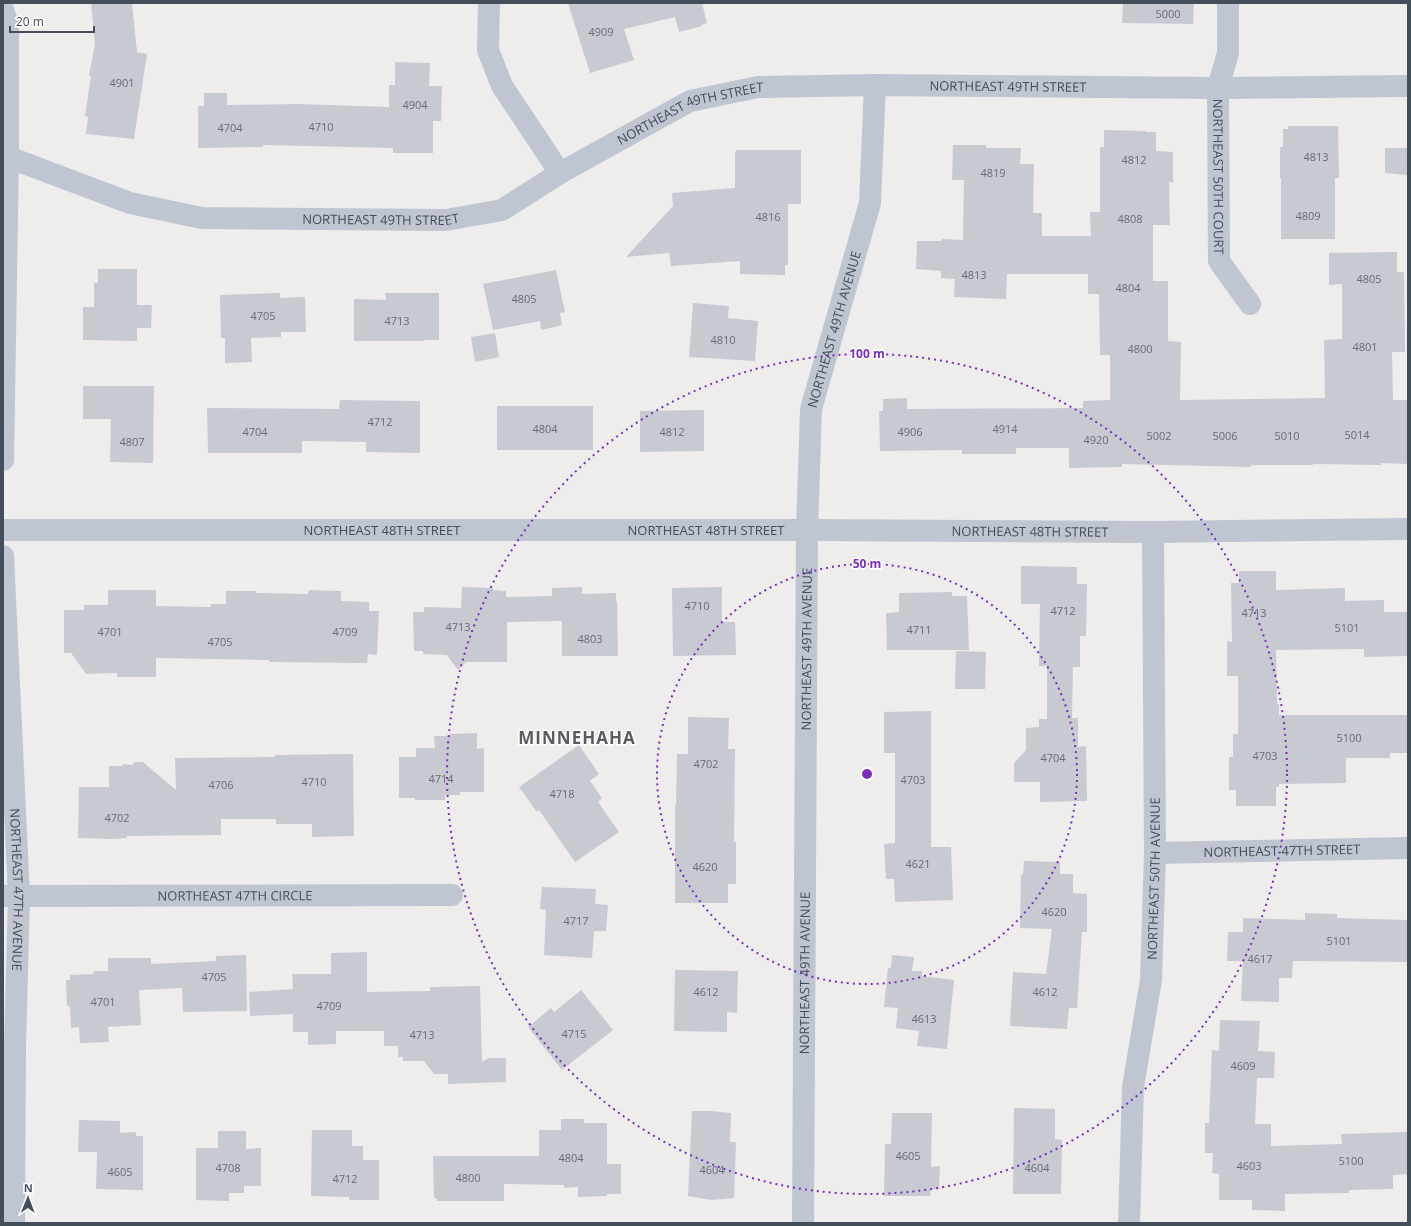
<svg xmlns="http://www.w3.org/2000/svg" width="1411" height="1226" font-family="'Open Sans',sans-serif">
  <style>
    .building { fill: #c8cad2 }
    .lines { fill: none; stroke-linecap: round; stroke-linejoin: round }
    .minor { stroke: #bfc6d2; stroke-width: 22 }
    .ring { fill: none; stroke: #7b2cbf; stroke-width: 2; stroke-dasharray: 2 4 }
    .labels { text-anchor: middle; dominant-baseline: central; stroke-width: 3; stroke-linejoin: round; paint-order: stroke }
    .number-label { font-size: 11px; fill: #656c78 }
    .street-label { font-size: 13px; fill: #444d5a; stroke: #fff }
    .district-label { font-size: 17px; font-weight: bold; letter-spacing: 1px; fill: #595b61; stroke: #fff }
    .centre { fill: #7b2cbf; stroke: #fff; stroke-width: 2 }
    .ring-label { font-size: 12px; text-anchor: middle; font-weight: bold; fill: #7b2cbf; stroke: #fff; stroke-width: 3; stroke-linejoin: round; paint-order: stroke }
  </style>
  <rect width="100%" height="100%" fill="#efecec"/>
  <!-- building -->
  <g class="building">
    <polygon points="91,3 132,3 137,52 147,54 134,139 86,134 88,117 85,116 91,76 89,75 95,44"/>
    <polygon points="568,3 702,3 707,23 701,25 702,26 679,32 675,17 624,29 634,60 590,73"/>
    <polygon points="1123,3 1194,3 1193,24 1122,23"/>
    <polygon points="395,62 430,63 429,86 442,86 441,121 433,121 433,153 393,153 393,148 263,145 263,147 198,148 198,106 204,106 204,93 227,93 227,105 299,104 389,107 389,85 395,85"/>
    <polygon points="1288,126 1338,126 1339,178 1335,178 1335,239 1281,239 1281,178 1280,178 1280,147 1283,147 1283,129 1288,129"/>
    <polygon points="1104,130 1146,131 1146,132 1156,132 1156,151 1173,152 1173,183 1169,182 1170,225 1153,225 1153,281 1168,281 1168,341 1181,342 1180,400 1325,398 1324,340 1342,339 1342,284 1329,285 1329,253 1397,252 1397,272 1404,272 1405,352 1392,352 1393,400 1408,400 1408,464 1381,463 1381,465 1313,464 1313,465 1251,465 1251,467 1122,464 1122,467 1069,468 1069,448 1016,448 1016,454 962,454 962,450 880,451 879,411 883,411 883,399 907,398 907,409 1083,408 1083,401 1110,400 1110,355 1100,355 1099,294 1088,294 1088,274 1007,274 1006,299 954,297 955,279 941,278 941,271 916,269 917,241 941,241 942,239 963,240 964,180 952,180 953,145 986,145 986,148 1021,148 1020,164 1034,164 1033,213 1042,213 1042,236 1091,236 1090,212 1100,212 1100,147 1104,147"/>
    <polygon points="1385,148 1408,148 1408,175 1385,173"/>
    <polygon points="736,150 801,150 801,204 788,204 788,265 785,265 785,275 740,274 740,261 671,266 669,253 626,257 673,206 672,193 735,188 735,152 736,152"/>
    <polygon points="98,269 137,269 137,305 152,305 151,328 137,328 137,341 83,340 83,307 94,307 94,283 98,283"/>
    <polygon points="556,270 565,312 560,313 562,325 541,330 540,321 493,330 483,284"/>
    <polygon points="280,293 280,298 305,297 306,332 281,332 281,337 251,338 252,362 225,363 225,338 221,338 220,295"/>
    <polygon points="385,293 439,293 439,340 424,340 424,341 354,341 354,299 386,300"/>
    <polygon points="693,303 729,306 728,318 758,321 755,361 689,357"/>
    <polygon points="495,333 499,357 475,362 471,337"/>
    <polygon points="83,386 154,386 153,463 110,462 111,419 83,419"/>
    <polygon points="340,400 420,401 420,453 366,452 366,442 302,441 302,453 208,453 207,408 339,409"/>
    <rect x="497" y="406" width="96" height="44"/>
    <polygon points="704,410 704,451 640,452 640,411"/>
    <polygon points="1021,566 1077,567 1077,584 1087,584 1086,636 1080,636 1080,667 1073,667 1072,718 1078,718 1078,747 1086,746 1087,801 1040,802 1040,782 1014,782 1014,763 1026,750 1026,728 1039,727 1039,719 1047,719 1047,666 1039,666 1040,604 1021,604"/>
    <polygon points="1239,571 1276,571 1276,590 1345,588 1345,601 1384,600 1384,612 1408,612 1408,656 1364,657 1364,649 1276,650 1277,704 1279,704 1279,715 1408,715 1408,753 1390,753 1390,758 1346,758 1346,783 1279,784 1279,787 1276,787 1276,806 1236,806 1236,790 1229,790 1229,757 1233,757 1233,734 1238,734 1238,676 1227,676 1227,641 1232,642 1231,583 1239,583"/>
    <polygon points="462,587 493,588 493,590 506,591 506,597 552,596 552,588 582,587 582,594 616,593 616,601 617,601 618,656 562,656 562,621 507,622 507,662 466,662 458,670 447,655 423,654 423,651 414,651 413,612 424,612 424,607 461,608"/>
    <polygon points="722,587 722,622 735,622 736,655 673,656 672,588"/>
    <polygon points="108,590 156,590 156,606 211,607 211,604 226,604 226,591 256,591 256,593 308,594 309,590 341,591 341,601 369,602 369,611 379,611 377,655 368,654 367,663 269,662 269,660 156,658 156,677 117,677 117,673 86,674 71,653 64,653 64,610 84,610 84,605 108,605"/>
    <polygon points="952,592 952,596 967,596 969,650 887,650 886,613 899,612 899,593"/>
    <polygon points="956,651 986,652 985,689 955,689"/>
    <polygon points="931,711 931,847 951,847 953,900 895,902 894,879 886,879 884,844 895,843 895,753 884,753 884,712"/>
    <polygon points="688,717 729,718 728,749 735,749 734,842 736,842 736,884 728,884 728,903 675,903 675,805 676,805 677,754 688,754"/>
    <polygon points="477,733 477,749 484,748 484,792 460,792 460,795 445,795 445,800 415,800 415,798 399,798 399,757 416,757 416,748 435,748 434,736 450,736 450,734"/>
    <polygon points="579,745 599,774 590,781 602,798 598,802 619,832 575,862 539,810 537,812 519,787"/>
    <polygon points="353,754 354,836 312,837 312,824 276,824 276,819 221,819 221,835 127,836 127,838 112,839 78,838 79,787 109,787 109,766 123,766 123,764 132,765 135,762 143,762 176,790 175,758 275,757 275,755"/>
    <polygon points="1024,861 1060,862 1060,874 1073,874 1073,893 1087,894 1087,932 1082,932 1077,1008 1069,1008 1067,1029 1010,1026 1013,972 1046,974 1052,929 1020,928 1021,875 1023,875"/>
    <polygon points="542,887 596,889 595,904 608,905 606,931 594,931 592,958 544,955 546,910 540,909"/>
    <polygon points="1305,913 1337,914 1337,918 1408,920 1408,962 1293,961 1292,978 1279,978 1279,1002 1241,1001 1243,961 1227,961 1228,932 1243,932 1243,918 1305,920"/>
    <polygon points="367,952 367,992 430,991 430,987 480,986 482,1062 489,1058 506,1058 506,1082 448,1084 448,1074 434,1074 424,1061 403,1061 403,1057 398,1057 398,1046 384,1046 384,1031 336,1031 336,1044 308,1045 308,1032 293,1032 293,1014 250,1016 249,992 293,989 292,974 331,974 331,953"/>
    <polygon points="246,955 247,1011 183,1012 182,988 139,990 141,1025 108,1027 109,1042 80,1043 79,1027 71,1028 70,1007 67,1005 66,980 70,980 70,975 93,974 94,971 108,971 108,958 151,958 151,964 216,961 216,956"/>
    <polygon points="892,955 914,957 912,971 922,971 922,976 954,980 947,1049 917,1046 919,1031 896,1028 898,1008 884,1007 888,968 891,968"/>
    <polygon points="675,970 738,971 737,1013 727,1012 727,1032 674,1031"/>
    <polygon points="581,990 613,1030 562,1070 528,1027 551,1008 554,1012"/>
    <polygon points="1220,1020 1260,1021 1258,1051 1275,1052 1274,1078 1257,1078 1255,1124 1271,1124 1271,1146 1342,1144 1341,1134 1408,1132 1408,1174 1393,1175 1393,1189 1349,1190 1349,1193 1285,1194 1285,1211 1252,1210 1252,1200 1219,1200 1219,1174 1212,1173 1213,1153 1205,1153 1205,1123 1209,1123 1212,1050 1219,1051"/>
    <polygon points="1014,1108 1055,1109 1055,1139 1062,1140 1061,1194 1013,1194"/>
    <polygon points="692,1111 711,1111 731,1113 730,1142 736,1142 734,1198 711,1200 688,1196"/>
    <polygon points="892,1113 932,1113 931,1167 940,1166 939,1189 931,1189 930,1196 884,1196 885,1144 891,1144"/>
    <polygon points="561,1119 584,1119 584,1123 607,1123 607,1164 621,1164 621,1194 607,1194 607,1196 578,1197 578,1187 564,1188 564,1185 504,1184 504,1201 437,1201 437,1199 434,1198 433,1156 539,1156 539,1130 561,1130"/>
    <polygon points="79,1120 120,1121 120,1133 136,1132 136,1136 143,1136 143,1190 96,1189 97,1152 78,1152"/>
    <polygon points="312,1130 352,1130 352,1146 363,1146 363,1160 379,1160 379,1200 349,1200 349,1197 311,1196"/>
    <polygon points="218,1131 246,1131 246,1149 261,1148 261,1186 244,1186 244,1193 229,1193 229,1201 196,1200 196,1148 218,1148"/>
  </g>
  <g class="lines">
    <!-- minor -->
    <g class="minor">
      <polyline points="489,3 488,50 502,86 560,173"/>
      <path id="s1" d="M1228,3V53L1218,88L1219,261L1250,304"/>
      <polyline points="3,10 8,24 8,157 3,460"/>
      <path id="s2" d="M3,155L130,203L202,218L446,220L502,210L560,173L690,101L758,87L875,85L1218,88L1408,86"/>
      <path id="s3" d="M3,530H807L1153,532L1408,529"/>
      <path id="s4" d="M3,556L19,896L15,1048L14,1223"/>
      <path id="s5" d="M1155,853L1408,848"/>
      <path id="s6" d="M3,896L452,895"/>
      <path id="s7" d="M803,1223L807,530L811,409L870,203L875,85"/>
      <path id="s8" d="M1129,1223L1133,1087L1151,980L1155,853L1153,532"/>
    </g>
  </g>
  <!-- distance rings -->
  <g class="ring">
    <circle cx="867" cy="774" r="210"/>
    <circle cx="867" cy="774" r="420"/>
  </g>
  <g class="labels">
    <!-- number labels -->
    <g class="number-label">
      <text x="1168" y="13">5000</text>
      <text x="601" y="31">4909</text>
      <text x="122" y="82">4901</text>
      <text x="415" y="104">4904</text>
      <text x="321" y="126">4710</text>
      <text x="230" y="127">4704</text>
      <text x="1316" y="156">4813</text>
      <text x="1134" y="159">4812</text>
      <text x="993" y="172">4819</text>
      <text x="1308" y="215">4809</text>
      <text x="768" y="216">4816</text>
      <text x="1130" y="218">4808</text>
      <text x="974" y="274">4813</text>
      <text x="1369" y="278">4805</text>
      <text x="1128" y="287">4804</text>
      <text x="524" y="298">4805</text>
      <text x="263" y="315">4705</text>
      <text x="397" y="320">4713</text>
      <text x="723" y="339">4810</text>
      <text x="1365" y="346">4801</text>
      <text x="1140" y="348">4800</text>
      <text x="380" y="421">4712</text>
      <text x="545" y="428">4804</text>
      <text x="1005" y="428">4914</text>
      <text x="255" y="431">4704</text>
      <text x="672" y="431">4812</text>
      <text x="910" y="431">4906</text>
      <text x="1357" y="434">5014</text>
      <text x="1159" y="435">5002</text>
      <text x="1225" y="435">5006</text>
      <text x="1287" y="435">5010</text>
      <text x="1096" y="439">4920</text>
      <text x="132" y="441">4807</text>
      <text x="697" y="605">4710</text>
      <text x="1063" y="610">4712</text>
      <text x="1254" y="612">4713</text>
      <text x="458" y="626">4713</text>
      <text x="1347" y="627">5101</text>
      <text x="919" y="629">4711</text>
      <text x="110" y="631">4701</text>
      <text x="345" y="631">4709</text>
      <text x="590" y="638">4803</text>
      <text x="220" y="641">4705</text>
      <text x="1349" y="737">5100</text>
      <text x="1265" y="755">4703</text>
      <text x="1053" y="757">4704</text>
      <text x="706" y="763">4702</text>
      <text x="441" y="778">4714</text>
      <text x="913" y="779">4703</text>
      <text x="314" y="781">4710</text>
      <text x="221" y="784">4706</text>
      <text x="562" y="793">4718</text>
      <text x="117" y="817">4702</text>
      <text x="918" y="863">4621</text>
      <text x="705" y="866">4620</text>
      <text x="1054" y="911">4620</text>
      <text x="576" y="920">4717</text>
      <text x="1339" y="940">5101</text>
      <text x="1260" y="958">4617</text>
      <text x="214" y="976">4705</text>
      <text x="706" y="991">4612</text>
      <text x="1045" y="991">4612</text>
      <text x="103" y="1001">4701</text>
      <text x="329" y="1005">4709</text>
      <text x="924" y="1018">4613</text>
      <text x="574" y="1033">4715</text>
      <text x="422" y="1034">4713</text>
      <text x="1243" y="1065">4609</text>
      <text x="908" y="1155">4605</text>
      <text x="571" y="1157">4804</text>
      <text x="1351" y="1160">5100</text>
      <text x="1249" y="1165">4603</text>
      <text x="228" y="1167">4708</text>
      <text x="1037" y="1167">4604</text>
      <text x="712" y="1169">4604</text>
      <text x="120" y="1171">4605</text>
      <text x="468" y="1177">4800</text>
      <text x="345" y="1178">4712</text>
    </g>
    <!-- street labels -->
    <g class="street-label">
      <text stroke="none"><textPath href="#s2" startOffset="1047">NORTHEAST 49TH STREET</textPath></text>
      <text stroke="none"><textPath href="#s2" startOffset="724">NORTHEAST 49TH STREET</textPath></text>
      <text stroke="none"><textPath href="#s1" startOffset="175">NORTHEAST 50TH COURT</textPath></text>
      <text stroke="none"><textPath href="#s2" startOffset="388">NORTHEAST 49TH STREET</textPath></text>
      <text stroke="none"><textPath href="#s7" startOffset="897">NORTHEAST 49TH AVENUE</textPath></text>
      <text stroke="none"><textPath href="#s3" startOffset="379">NORTHEAST 48TH STREET</textPath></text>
      <text stroke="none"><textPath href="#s3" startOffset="703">NORTHEAST 48TH STREET</textPath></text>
      <text stroke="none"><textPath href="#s3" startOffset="1027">NORTHEAST 48TH STREET</textPath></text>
      <text stroke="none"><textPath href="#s7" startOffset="574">NORTHEAST 49TH AVENUE</textPath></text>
      <text stroke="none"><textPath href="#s5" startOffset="127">NORTHEAST 47TH STREET</textPath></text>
      <text stroke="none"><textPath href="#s8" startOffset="346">NORTHEAST 50TH AVENUE</textPath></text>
      <text stroke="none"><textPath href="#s4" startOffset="334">NORTHEAST 47TH AVENUE</textPath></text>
      <text stroke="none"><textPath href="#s6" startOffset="232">NORTHEAST 47TH CIRCLE</textPath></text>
      <text stroke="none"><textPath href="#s7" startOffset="250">NORTHEAST 49TH AVENUE</textPath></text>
    </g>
    <!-- district labels -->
    <g class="district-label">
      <text x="577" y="737">MINNEHAHA</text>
    </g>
  </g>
  <circle cx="867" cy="774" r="6" class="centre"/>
  <g class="ring-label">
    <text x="867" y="358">100 m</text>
    <text x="867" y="568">50 m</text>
  </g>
  <!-- border -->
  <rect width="1411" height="1226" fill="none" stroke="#444d5a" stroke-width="8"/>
  <!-- north arrow -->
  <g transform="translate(28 1198) rotate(1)" stroke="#ffffff" stroke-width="3" paint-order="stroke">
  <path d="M0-3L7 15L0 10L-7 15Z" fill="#444d5a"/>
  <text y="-6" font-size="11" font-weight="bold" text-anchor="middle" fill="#444d5a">N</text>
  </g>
  <!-- scale -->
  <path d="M10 26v6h84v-6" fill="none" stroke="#444d5a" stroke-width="2"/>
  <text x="16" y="26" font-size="12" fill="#444d5a" stroke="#ffffff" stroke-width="3" paint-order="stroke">20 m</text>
</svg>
